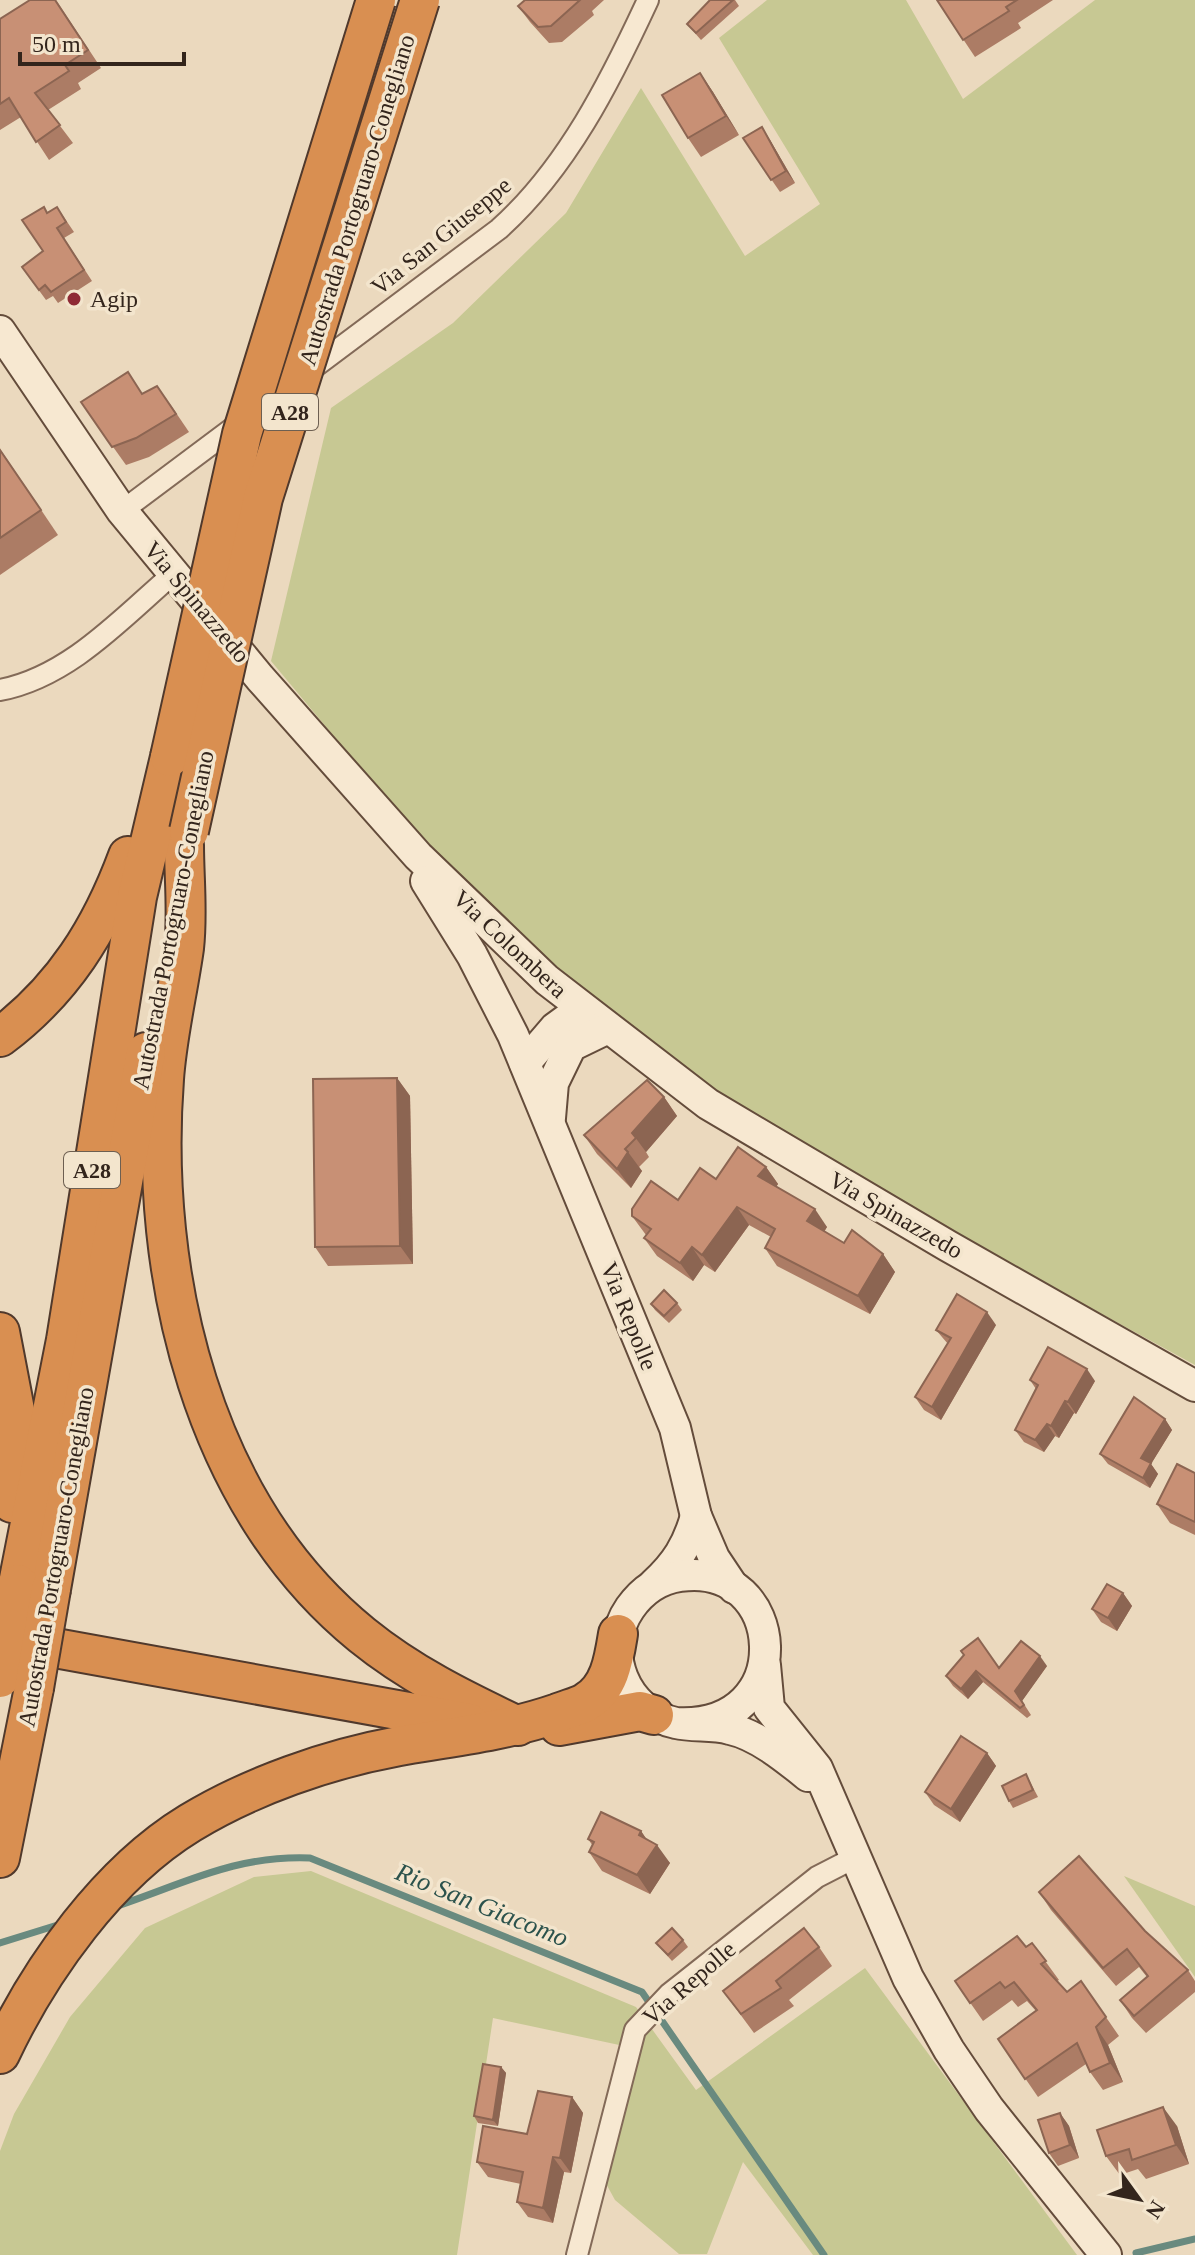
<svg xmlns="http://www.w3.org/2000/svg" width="1195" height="2255" font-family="'Times New Roman',serif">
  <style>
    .green { fill: #c7c893 }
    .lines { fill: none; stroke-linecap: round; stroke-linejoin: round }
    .stream { stroke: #698a7f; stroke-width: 7 }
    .street-casing { stroke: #836a58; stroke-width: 24 }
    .secondary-casing { stroke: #644c3b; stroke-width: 34 }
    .highway-casing { stroke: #50392c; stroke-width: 42 }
    .street { stroke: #f7e8d1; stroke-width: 20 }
    .secondary { stroke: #f7e8d1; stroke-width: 30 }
    .highway { stroke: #d98f51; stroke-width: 38 }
    .highway-bridge-casing { stroke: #50392c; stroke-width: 42; stroke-linecap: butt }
    .highway-bridge { stroke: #d98f51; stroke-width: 38 }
    .wall { fill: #ac7c65 }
    .shaded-wall { fill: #8c6552 }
    .building { fill: #c89075; stroke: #8c6552; stroke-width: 2 }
    .poi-dot { fill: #8f2a35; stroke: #f3e5cd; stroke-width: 3 }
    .labels { text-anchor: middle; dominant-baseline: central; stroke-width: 7; stroke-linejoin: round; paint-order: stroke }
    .shield { fill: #f3e5cd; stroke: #6d5f51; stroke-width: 2 }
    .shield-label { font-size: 22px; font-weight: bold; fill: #33251c }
    .street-label { font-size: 24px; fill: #33251c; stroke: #f3e5cd }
    .poi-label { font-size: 24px; fill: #33251c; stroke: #f3e5cd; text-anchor: start }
    .water-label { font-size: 26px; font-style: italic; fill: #2b524c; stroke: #f3e5cd }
  </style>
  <rect width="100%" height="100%" fill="#ebd9be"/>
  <!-- green -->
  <g class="green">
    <polygon points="767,0 906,0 963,99 1095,0 1195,0 1195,1365 864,1184 607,1020 423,843 271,661 331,408 453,323 566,213 641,88 745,256 820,204 719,38"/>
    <polygon points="311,1871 636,2007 696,2090 865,1968 1077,2255 813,2255 743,2162 707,2254 679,2254 615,2200 604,2180 638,2049 493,2018 457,2255 0,2255 0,2151 14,2114 70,2017 145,1928 254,1877"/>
    <polygon points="1124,1876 1195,1906 1195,1977"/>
  </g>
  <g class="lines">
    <!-- stream -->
    <g class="stream">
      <path d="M114,1907C184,1884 234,1855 310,1858L642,1992L824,2255"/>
      <polyline points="0,1943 64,1923"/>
      <polyline points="1136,2253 1195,2239"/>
    </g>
    <defs>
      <g id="street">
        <path d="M122,511L499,229C567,168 610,82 648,0"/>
        <path d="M0,690C69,677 122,618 173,574"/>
        <polyline points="577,2255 635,2030 669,1994 817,1877 854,1858"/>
      </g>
      <g id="secondary">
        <polyline points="0,331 122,511 260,678 418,856 547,980 708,1104 948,1246 1195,1386"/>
        <polyline points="426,881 472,955 513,1035 675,1428 696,1516 714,1558 734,1588"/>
        <polyline points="525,1063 555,1028 581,1009"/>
        <polyline points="550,1118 553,1083 571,1046 606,1029"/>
        <path d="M654,1584C676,1564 688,1545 696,1516"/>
        <polyline points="765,1665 769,1708 817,1768 908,1978 949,2050 989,2109 1106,2255"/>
        <path d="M676,1723C801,1730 787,1560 680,1576C659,1579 642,1591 630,1608C600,1651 625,1712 676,1723C693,1727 713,1724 730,1729C758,1735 787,1759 808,1776"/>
      </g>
      <g id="highway">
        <path d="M184,845C184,878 188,914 184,948C178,991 167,1035 164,1079C149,1276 202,1505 362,1635C410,1674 463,1700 518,1726"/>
        <path d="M0,1037C63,990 101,929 128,856"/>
        <polyline points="0,1332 19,1431 12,1503"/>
        <polyline points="18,1584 66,1340 137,897 170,757"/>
        <polyline points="51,1589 146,1052"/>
        <polyline points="11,1640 469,1723"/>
        <polyline points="559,1726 640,1711 654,1715"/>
        <polyline points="0,1858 34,1688"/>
        <path d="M0,2054C40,1969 108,1873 190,1823C251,1786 328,1759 399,1746C453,1737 506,1731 558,1713C567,1709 578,1707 586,1702C610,1688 614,1659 618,1634"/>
      </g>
    </defs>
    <!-- street casing -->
    <use href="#street" class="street-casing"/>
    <!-- secondary casing -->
    <use href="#secondary" class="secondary-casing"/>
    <!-- highway casing -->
    <use href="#highway" class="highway-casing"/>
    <!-- street -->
    <use href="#street" class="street"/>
    <!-- secondary -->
    <use href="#secondary" class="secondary"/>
    <!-- highway -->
    <use href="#highway" class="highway"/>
    <defs>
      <g id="highway-bridge">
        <polyline points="170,757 242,434 376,0"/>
        <polyline points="189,831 263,498 420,0"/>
        <polyline points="0,1678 18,1584"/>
        <polyline points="34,1688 51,1589"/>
      </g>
    </defs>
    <!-- highway-bridge casing -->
    <use href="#highway-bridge" class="highway-bridge-casing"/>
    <!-- highway-bridge -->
    <use href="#highway-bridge" class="highway-bridge"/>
  </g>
  <!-- wall -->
  <g class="wall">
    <polygon points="56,0 101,68 78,83 81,89 48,110 73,143 49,160 21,117 0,130 0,19"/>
    <polygon points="525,0 604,0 592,11 594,15 562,42 549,43 530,22 518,6"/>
    <polygon points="710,0 735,0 739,6 701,40 687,24"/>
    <polygon points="937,0 1053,0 1018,23 1021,28 975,57"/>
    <polygon points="700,73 713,92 739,135 701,157 688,138"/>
    <polygon points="743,138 770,140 795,183 780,192"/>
    <polygon points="57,207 74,232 64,238 92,281 58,303 53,296 46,300 22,267 43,251 48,213"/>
    <polygon points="143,394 170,404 189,432 149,457 126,465 81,402"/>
    <polygon points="0,449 58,535 0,575"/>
    <polygon points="397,1078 410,1096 413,1264 328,1266 315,1247"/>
    <polygon points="664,1097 677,1116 646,1152 649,1157 639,1167 642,1171 631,1188 597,1154 584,1135"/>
    <polygon points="766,1167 778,1184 776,1187 827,1227 824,1232 844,1243 883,1254 895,1272 870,1314 777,1266 765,1248 771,1237 749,1225 715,1272 704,1265 693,1281 657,1256 644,1238 646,1235 632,1216 678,1200 716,1179"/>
    <polygon points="677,1303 682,1310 669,1323 655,1310 651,1304"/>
    <polygon points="996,1325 941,1420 924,1410 915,1397 948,1344 936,1330"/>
    <polygon points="1030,1380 1095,1381 1076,1414 1074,1413 1059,1438 1055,1436 1044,1452 1024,1442 1015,1430 1036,1389"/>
    <polygon points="1165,1419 1172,1430 1151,1464 1158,1474 1150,1488 1108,1464 1100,1454"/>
    <polygon points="1195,1473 1195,1535 1170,1523 1157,1504"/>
    <polygon points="1123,1593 1132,1606 1117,1631 1101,1622 1092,1609"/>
    <polygon points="1047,1666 1022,1701 1031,1715 1027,1718 983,1682 968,1699 953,1686 946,1676 999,1668"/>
    <polygon points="987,1753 996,1766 960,1822 934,1805 925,1792"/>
    <polygon points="1026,1774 1038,1797 1013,1808 1009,1801"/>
    <polygon points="641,1831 646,1839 670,1863 650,1894 602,1871 589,1852 593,1846 588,1839"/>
    <polygon points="1039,1892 1145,1931 1188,1970 1195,1981 1195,1992 1146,2033 1132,2018 1120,2000 1147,1977 1139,1967 1116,1986 1051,1910"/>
    <polygon points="683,1940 688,1947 672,1961 656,1943"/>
    <polygon points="1032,1943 1059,1980 1057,1981 1067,1992 1081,1981 1119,2036 1108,2045 1123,2082 1103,2090 1090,2072 1086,2064 1038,2097 998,2039 1036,2011 1027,2001 1018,2007 1012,2000 983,2021 955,1981"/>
    <polygon points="819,1947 832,1966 789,2000 794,2006 754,2033 723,1991"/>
    <polygon points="501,2067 506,2073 498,2126 478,2123 474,2116"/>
    <polygon points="572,2097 583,2113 571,2173 564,2172 553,2223 528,2217 517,2202 521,2184 488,2177 477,2162 527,2134"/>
    <polygon points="1060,2113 1069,2126 1079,2158 1058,2166 1049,2153"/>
    <polygon points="1177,2126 1189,2164 1146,2179 1138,2169 1120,2175 1106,2156"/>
  </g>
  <!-- shaded-wall -->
  <g class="shaded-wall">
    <polygon points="700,73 713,92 739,135 726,116"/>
    <polygon points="762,127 770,140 795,183 786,171"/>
    <polygon points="397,1078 410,1096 413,1264 400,1246"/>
    <polygon points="664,1097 677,1116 646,1152 632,1133"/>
    <polygon points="628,1152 642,1171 631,1188 617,1169"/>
    <polygon points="766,1167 778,1184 771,1194 758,1176"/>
    <polygon points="737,1207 749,1225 715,1272 702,1255"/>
    <polygon points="815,1209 827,1227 819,1239 807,1221"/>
    <polygon points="692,1247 704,1265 693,1281 680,1263"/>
    <polygon points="883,1254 895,1272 870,1314 858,1296"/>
    <polygon points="987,1312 996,1325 941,1420 932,1407"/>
    <polygon points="1087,1369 1095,1381 1076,1414 1068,1402"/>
    <polygon points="1065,1401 1074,1413 1059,1438 1051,1426"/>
    <polygon points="1165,1419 1172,1430 1151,1464 1158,1474 1150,1488 1143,1478 1141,1458"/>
    <polygon points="1047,1424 1055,1436 1044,1452 1035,1440"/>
    <polygon points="1123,1593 1132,1606 1117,1631 1108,1618"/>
    <polygon points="1040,1656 1047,1666 1022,1701 1015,1691"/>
    <polygon points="976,1671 983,1682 968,1699 961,1689"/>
    <polygon points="987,1753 996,1766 960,1822 951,1809"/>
    <polygon points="641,1831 654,1850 657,1845 670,1863 650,1894 637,1875 639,1835"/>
    <polygon points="1096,2027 1108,2045 1123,2082 1110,2063"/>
    <polygon points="501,2067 506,2073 498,2126 493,2120"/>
    <polygon points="572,2097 583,2113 571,2173 560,2158"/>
    <polygon points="1163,2107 1177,2126 1189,2164 1176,2145"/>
    <polygon points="1060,2113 1069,2126 1079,2158 1070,2145"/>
    <polygon points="553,2157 564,2172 553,2223 543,2208"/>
  </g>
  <!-- building -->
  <g class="building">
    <polygon points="30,0 55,0 88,50 65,65 69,71 35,93 60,125 36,142 9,98 0,104 0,19"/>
    <polygon points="525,0 580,0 551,26 538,27 518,6"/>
    <polygon points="710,0 733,0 696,33 687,24"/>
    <polygon points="937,0 1017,0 1006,7 1009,11 963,40"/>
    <polygon points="700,73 726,116 688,138 662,95"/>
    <polygon points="762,127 786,171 771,180 743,138"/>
    <polygon points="44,207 47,213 57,207 66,222 57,228 84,270 51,292 45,285 39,290 22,267 43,251 22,220"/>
    <polygon points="128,372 142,394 157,386 176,414 136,438 112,447 81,402"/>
    <polygon points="0,450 41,510 0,538"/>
    <polygon points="397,1078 400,1246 315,1247 313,1079"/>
    <polygon points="647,1080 664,1097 632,1133 636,1138 625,1149 628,1152 617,1169 584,1135"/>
    <polygon points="738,1147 766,1167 758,1176 815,1209 807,1221 844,1243 852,1230 883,1254 858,1296 765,1248 775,1229 737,1207 702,1255 692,1247 680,1263 644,1238 651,1229 632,1216 632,1209 651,1181 678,1200 700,1168 716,1179"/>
    <polygon points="664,1290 677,1303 664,1316 651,1304"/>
    <polygon points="957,1294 987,1312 932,1407 915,1397 951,1338 936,1330"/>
    <polygon points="1048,1347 1087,1369 1068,1402 1065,1401 1051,1426 1047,1424 1035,1440 1015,1430 1038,1385 1030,1380"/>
    <polygon points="1134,1397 1165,1419 1141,1458 1151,1463 1143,1478 1100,1454"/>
    <polygon points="1177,1464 1195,1473 1195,1522 1157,1504"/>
    <polygon points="1107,1584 1123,1593 1108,1618 1092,1609"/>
    <polygon points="978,1638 999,1668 1021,1641 1040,1656 1015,1691 1024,1705 1020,1708 976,1671 961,1689 946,1676 964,1655 961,1651"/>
    <polygon points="961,1736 987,1753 951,1809 925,1792"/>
    <polygon points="1026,1774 1033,1790 1009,1801 1002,1786"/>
    <polygon points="601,1812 641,1831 639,1835 657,1845 637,1875 589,1852 594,1842 588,1839"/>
    <polygon points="1079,1856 1145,1931 1188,1970 1134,2016 1120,2000 1148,1976 1127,1949 1103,1968 1039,1892"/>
    <polygon points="672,1928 683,1940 668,1955 656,1943"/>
    <polygon points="804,1928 819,1947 776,1981 781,1988 741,2014 723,1991"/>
    <polygon points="1017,1936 1026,1947 1032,1943 1046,1961 1041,1964 1067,1992 1081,1981 1106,2017 1096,2027 1110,2063 1090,2072 1077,2043 1025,2079 998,2039 1037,2010 1014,1982 1005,1988 1000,1982 970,2003 955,1981"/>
    <polygon points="483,2064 501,2067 493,2120 474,2116"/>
    <polygon points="538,2091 572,2097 560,2158 553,2157 543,2208 517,2202 523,2172 477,2162 483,2126 527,2134"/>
    <polygon points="1163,2107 1176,2145 1132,2160 1129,2149 1106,2156 1097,2130"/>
    <polygon points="1060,2113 1070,2145 1049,2153 1038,2120"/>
  </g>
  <!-- markers -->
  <circle class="poi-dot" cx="74" cy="299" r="8"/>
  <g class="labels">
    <!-- shield labels -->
    <g class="shield">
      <rect x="262" y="394" width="56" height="36" rx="6"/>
      <rect x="64" y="1152" width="56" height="36" rx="6"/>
    </g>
    <g class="shield-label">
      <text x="290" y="412">A28</text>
      <text x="92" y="1170">A28</text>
    </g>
    <!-- street labels -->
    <g class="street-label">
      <text transform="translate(357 200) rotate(-73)">Autostrada Portogruaro-Conegliano</text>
      <text transform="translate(441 236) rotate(-39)">Via San Giuseppe</text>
      <text transform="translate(197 602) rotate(50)">Via Spinazzedo</text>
      <text transform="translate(173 920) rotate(-79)">Autostrada Portogruaro-Conegliano</text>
      <text transform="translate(510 944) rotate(43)">Via Colombera</text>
      <text transform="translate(896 1215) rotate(30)">Via Spinazzedo</text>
      <text transform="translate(629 1316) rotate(68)">Via Repolle</text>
      <text transform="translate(56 1557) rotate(-80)">Autostrada Portogruaro-Conegliano</text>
      <text transform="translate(689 1983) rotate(-41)">Via Repolle</text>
    </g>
    <!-- poi labels -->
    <g class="poi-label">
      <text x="90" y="299">Agip</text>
    </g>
    <!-- water labels -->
    <g class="water-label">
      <text transform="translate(482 1905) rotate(22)">Rio San Giacomo</text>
    </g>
  </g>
  <!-- north arrow -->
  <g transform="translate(1139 2199) rotate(123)" stroke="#f3e5cd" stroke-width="6" paint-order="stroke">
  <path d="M0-6L14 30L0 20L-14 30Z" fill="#33251c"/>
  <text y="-12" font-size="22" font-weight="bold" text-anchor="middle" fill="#33251c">N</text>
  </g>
  <!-- scale -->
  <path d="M20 52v12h164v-12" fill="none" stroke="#33251c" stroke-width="4"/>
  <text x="32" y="52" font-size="24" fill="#33251c" stroke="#f3e5cd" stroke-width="6" paint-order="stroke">50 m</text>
</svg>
